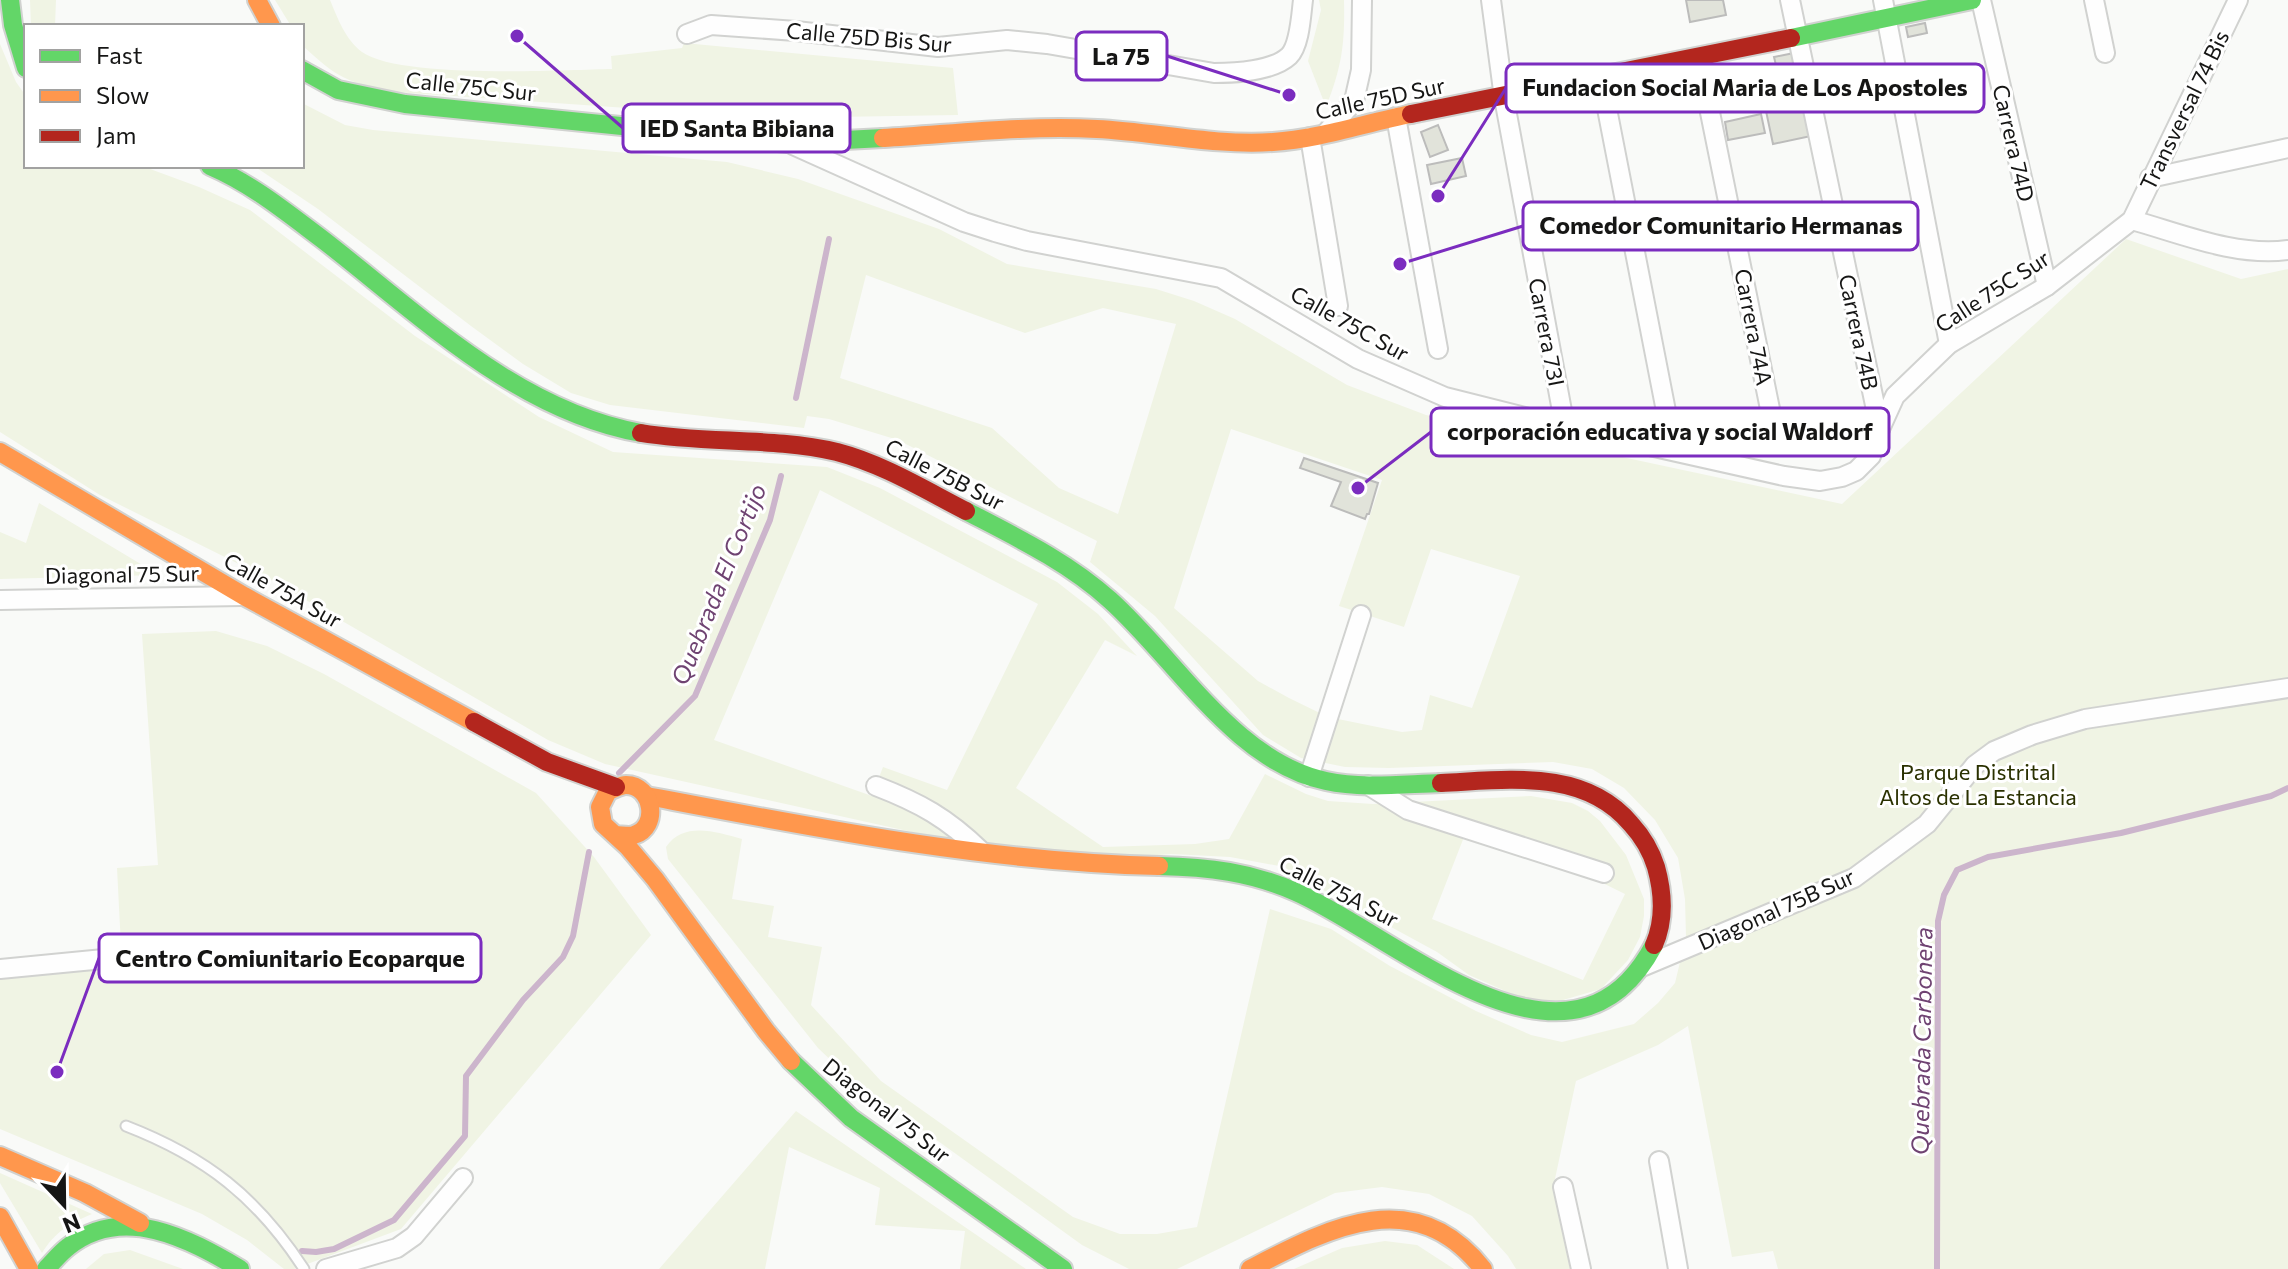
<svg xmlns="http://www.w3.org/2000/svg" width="2288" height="1269" font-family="Commissioner,sans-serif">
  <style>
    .green { fill: #f0f4e4; fill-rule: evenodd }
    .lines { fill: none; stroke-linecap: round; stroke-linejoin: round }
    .stream { stroke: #ccb5cc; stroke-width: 6 }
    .building { fill: #e1e3da; stroke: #bcbcbb; stroke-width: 2 }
    .lane-casing { stroke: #d1d2d0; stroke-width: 13 }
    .street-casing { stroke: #d1d2d0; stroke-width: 22 }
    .fast-casing { stroke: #d1d2d0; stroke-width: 22 }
    .slow-casing { stroke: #d1d2d0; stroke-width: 22 }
    .jam-casing { stroke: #d1d2d0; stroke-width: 22 }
    .lane { stroke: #fefefe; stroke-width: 9 }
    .street { stroke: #fefefe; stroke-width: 18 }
    .fast { stroke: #63d668; stroke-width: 18 }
    .slow { stroke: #ff974d; stroke-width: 18 }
    .jam { stroke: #b3261e; stroke-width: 18 }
    .labels { text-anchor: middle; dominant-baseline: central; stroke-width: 6; stroke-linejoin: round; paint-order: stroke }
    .street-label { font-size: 22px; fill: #161615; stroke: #fff }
    .park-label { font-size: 22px; fill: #2a3100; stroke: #fff }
    .water-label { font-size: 24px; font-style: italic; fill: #6f4372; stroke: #fff }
    .leader { fill: none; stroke: #7b2cbf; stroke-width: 3 }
    .callout-dot { fill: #7b2cbf; stroke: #fff; stroke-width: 3 }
    .callout { fill: #fff; stroke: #7b2cbf; stroke-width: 3 }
    .callout-label { font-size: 24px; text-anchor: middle; font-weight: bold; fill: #161615 }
  </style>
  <rect width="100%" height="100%" fill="#f9faf8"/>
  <!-- green -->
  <g class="green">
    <polygon points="30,0 56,0 55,26 31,26"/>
    <path d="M275,0H330C338,19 345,39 362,52C400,79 560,70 612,69L611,56L682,48L684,43L953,68L958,115L772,118L395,92C347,82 338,79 302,45V26H291Z"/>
    <path d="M1319,0H1344C1345,44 1342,66 1326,107L1308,61L1321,10Z"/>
    <path d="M0,44L16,82L26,96V166H142L199,187L250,210L415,336L539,417L613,452L827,467L880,488L1057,582L1098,614L1137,656L1105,640L1016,788L1103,847L1195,844L1229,839L1265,774L1306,794L1328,801L1373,804L1531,796L1572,803L1588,811L1600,821L1626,855L1644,899V916L1640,937L1628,960L1601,989L1563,1000H1532L1512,994L1469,975L1437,952L1279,866L1230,857L1171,854L1120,858L930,836L605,764L548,740L273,581L100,495L0,432ZM820,490L1038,604L947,790L883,767L872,796L714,740ZM1464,837L1570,867L1625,894L1583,980L1432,919Z"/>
    <path d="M302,103L345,125L373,130L727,162L798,179L939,229L1007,264L1156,289L1194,301L1235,319L1347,385L1426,415L1842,504L2126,239L2241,279L2288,269V1269H1778L1773,1251L1732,1257L1688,1026L1658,1045L1576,1081L1553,1188L1570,1269H1516L1508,1256L1472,1216L1429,1194L1382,1187L1335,1193L1177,1269H1129L1082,1245L877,1097L840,1069L818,1048L668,859L666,847C684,821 716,832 742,839L732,899L774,906L768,937L822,947L811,1005L881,1081L1073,1217L1120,1234H1157L1197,1227L1270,909L1331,929L1390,966L1476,1011L1531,1035L1562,1042L1634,1024L1658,1003L1675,983L1686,937L1685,899L1678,858L1655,820L1624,788L1592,769L1553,762L1389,768L1345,767L1301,758L1263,735L1155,616L1090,562L1097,541L898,440L829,419L807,416L804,428L610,405L571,393L523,364L471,326L318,209L254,166H302ZM866,275L1025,333L1103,308L1176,324L1118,514L1059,488L992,428L840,378ZM1231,429L1382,480L1339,606L1404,627L1431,549L1520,576L1472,708L1430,695L1422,730L1402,732L1328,717L1289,698L1258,681L1174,608Z"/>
    <polygon points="39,503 159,575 0,579 0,532 26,543"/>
    <polygon points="216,631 267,646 324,674 536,793 594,857 651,935 401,1229 294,1269 284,1269 247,1240 202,1214 0,1129 0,978 122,966 117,868 158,865 142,634"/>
    <polygon points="796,1111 1026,1269 960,1269 965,1231 875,1225 880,1188 789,1147 765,1269 659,1269"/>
    <path d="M0,1173L92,1214C70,1223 55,1232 42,1253L0,1183Z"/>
    <polygon points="1385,1241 1417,1245 1454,1269 1294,1269 1342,1248"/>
    <polygon points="130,1250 183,1269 86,1269 104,1254"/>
  </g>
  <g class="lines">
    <!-- stream -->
    <g class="stream">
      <polyline points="796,398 829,239"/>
      <polyline points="619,773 695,696 770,520 781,476"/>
      <polyline points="302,1251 316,1252 334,1249 394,1220 465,1136 466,1076 523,1000 563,957 573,936 589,852"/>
      <polyline points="1937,1269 1938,921 1944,895 1957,870 1988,857 2121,833 2271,796 2288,788"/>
    </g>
  </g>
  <!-- building -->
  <g class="building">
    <polygon points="1686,0 1723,0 1726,15 1690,22"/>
    <polygon points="1925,23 1927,33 1908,37 1906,27"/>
    <polygon points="1794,53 1801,82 1781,86 1774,57"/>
    <polygon points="1804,103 1811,136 1773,144 1766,111"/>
    <polygon points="1761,114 1765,133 1728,140 1725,122"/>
    <polygon points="1438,125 1448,150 1430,157 1421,132"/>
    <polygon points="1462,158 1466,176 1431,184 1427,165"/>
    <polygon points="1304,458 1378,483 1369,514 1367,514 1365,519 1331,506 1341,482 1300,468"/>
  </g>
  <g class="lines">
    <defs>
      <path id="lane" d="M126,1126C206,1157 257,1197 304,1269"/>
      <g id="street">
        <polyline points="1491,0 1504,98 1565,427"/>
        <polyline points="1790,0 1880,429"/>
        <polyline points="1883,0 1949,344"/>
        <polyline points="1981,0 2047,286"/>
        <polyline points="2094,0 2105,53"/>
        <path d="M687,34L711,25L796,31L938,47L1007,40L1047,44L1214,73C1235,73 1273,71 1289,56C1300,45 1301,15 1303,0"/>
        <polyline points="1699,58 1770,409"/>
        <polyline points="1601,78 1666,411"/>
        <polyline points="1396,117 1438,349"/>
        <polyline points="1326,133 1354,101 1361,70 1362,0"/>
        <polyline points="1310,137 1338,306"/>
        <polyline points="793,145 964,222 995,232 1027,241 1221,278 1358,359 1445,397 1565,427 1784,476 1820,481 1842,477 1856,471 1871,456 1880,429 1895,396 1949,344 2047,286 2132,220 2238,0"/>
        <polyline points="2150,178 2288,148"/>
        <path d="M2132,220C2182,234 2236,257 2288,250"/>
        <polyline points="0,600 242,596"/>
        <polyline points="1309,777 1361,615"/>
        <polyline points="1368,785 1408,810 1604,873"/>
        <path d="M876,786C920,803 947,818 981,851"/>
        <polyline points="1644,966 1854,878 1927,824 1975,765 1994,751 2032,735 2085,719 2288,688"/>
        <polyline points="0,969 114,958"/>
        <polyline points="1659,1161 1678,1269"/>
        <polyline points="1563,1187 1581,1269"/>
        <polyline points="326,1269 397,1248 414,1236 463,1178"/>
      </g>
      <g id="fast">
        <polyline points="10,0 13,25 26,68"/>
        <polyline points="1791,38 1972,0"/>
        <polyline points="302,70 338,90 405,104 788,143 883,138"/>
        <path d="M210,166C252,184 286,212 322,239C419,314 517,411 641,433"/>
        <path d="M966,511C1016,537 1068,562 1110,600C1176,659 1235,762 1326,781C1363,789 1403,784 1441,783"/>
        <path d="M1159,866C1208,867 1251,872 1296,892C1398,937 1571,1102 1654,945"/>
        <polyline points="791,1061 851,1118 1063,1269"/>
        <path d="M46,1269C53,1262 60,1253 68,1247C123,1203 189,1239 240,1269"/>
      </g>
      <g id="slow">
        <polyline points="257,0 271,26"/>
        <path d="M883,138C953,134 1026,125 1097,129C1155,132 1215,146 1273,142C1320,139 1365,123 1411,114"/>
        <polyline points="0,452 244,596 474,722"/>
        <path d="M647,796C816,828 987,862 1159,866"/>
        <path d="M615,835C621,835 629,837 634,835C660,827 653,785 626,785C621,785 614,789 608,791L600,807L603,824L628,847L655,879L766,1031L791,1061"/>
        <polyline points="0,1156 85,1193 140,1223"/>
        <polyline points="0,1217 29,1269"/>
        <path d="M1250,1269C1329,1228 1414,1182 1483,1269"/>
      </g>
      <g id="jam">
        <polyline points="1411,114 1791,38"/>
        <path d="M641,433C706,444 773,437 837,452C883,464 925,490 966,511"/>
        <polyline points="474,722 547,762 616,787"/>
        <path d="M1441,783C1508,780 1584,768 1631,824C1642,836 1651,851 1656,867C1663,892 1665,920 1654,945"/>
      </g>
    </defs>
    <!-- lane casing -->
    <use href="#lane" class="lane-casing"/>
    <!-- street casing -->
    <use href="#street" class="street-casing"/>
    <!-- fast casing -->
    <use href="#fast" class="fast-casing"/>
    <!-- slow casing -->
    <use href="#slow" class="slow-casing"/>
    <!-- jam casing -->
    <use href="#jam" class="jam-casing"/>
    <!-- lane -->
    <use href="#lane" class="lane"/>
    <!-- street -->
    <use href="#street" class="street"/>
    <!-- fast -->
    <use href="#fast" class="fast"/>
    <!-- slow -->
    <use href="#slow" class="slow"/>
    <!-- jam -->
    <use href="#jam" class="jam"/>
  </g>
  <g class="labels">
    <!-- street labels -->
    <g class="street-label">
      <text transform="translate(869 37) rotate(5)">Calle 75D Bis Sur</text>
      <text transform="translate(471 86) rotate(6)">Calle 75C Sur</text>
      <text transform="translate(1380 98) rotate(-12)">Calle 75D Sur</text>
      <text transform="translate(2184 110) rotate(-64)">Transversal 74 Bis</text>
      <text transform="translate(2014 143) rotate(77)">Carrera 74D</text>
      <text transform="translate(1992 291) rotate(-33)">Calle 75C Sur</text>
      <text transform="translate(1350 323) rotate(29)">Calle 75C Sur</text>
      <text transform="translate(1754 327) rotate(79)">Carrera 74A</text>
      <text transform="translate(1547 332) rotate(79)">Carrera 73I</text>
      <text transform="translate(1859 332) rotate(78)">Carrera 74B</text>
      <text transform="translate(945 474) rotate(27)">Calle 75B Sur</text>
      <text transform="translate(122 574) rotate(-1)">Diagonal 75 Sur</text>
      <text transform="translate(283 590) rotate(29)">Calle 75A Sur</text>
      <text transform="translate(1339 891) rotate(27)">Calle 75A Sur</text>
      <text transform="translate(1776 909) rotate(-24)">Diagonal 75B Sur</text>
      <text transform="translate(887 1110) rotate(38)">Diagonal 75 Sur</text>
    </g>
    <!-- park labels -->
    <g class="park-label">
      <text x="1978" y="771">Parque Distrital<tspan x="1978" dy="25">Altos de La Estancia</tspan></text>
    </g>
    <!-- water labels -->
    <g class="water-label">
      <text transform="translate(718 584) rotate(-68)">Quebrada El Cortijo</text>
      <text transform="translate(1921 1041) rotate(-89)">Quebrada Carbonera</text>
    </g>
  </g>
  <!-- callouts -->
  <path class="leader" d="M1289 95L1167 56M1438 196L1506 88M517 36L623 128M1400 264L1523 226M1358 488L1431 432M57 1072L99 958"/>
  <g class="callout-dot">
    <circle cx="1289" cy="95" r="8"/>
    <circle cx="1438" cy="196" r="8"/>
    <circle cx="517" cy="36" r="8"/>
    <circle cx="1400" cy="264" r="8"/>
    <circle cx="1358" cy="488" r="8"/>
    <circle cx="57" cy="1072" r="8"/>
  </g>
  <g class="callout">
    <rect x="1076" y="32" width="91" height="48" rx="8"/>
    <rect x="1506" y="64" width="478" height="48" rx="8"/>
    <rect x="623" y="104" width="227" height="48" rx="8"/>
    <rect x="1523" y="202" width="395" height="48" rx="8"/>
    <rect x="1431" y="408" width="458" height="48" rx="8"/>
    <rect x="99" y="934" width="382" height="48" rx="8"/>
  </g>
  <g class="callout-label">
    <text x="1121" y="65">La 75</text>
    <text x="1745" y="96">Fundacion Social Maria de Los Apostoles</text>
    <text x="737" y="137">IED Santa Bibiana</text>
    <text x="1721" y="234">Comedor Comunitario Hermanas</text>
    <text x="1660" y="440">corporación educativa y social Waldorf</text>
    <text x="290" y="967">Centro Comiunitario Ecoparque</text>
  </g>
  <!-- legend -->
  <rect x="24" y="24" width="280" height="144" fill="#ffffff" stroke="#a2a2a1" stroke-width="2"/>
  <rect x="40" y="50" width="40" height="12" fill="#63d668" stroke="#a2a2a1" stroke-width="2"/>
  <text x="96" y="64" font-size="24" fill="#161615">Fast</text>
  <rect x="40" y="90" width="40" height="12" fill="#ff974d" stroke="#a2a2a1" stroke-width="2"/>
  <text x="96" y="104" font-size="24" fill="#161615">Slow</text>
  <rect x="40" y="130" width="40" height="12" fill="#b3261e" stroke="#a2a2a1" stroke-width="2"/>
  <text x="96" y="144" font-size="24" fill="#161615">Jam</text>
  <!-- north arrow -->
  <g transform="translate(64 1205) rotate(158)" stroke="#ffffff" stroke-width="6" paint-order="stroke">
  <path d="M0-6L14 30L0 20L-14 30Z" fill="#161615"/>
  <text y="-12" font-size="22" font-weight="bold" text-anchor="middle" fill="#161615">N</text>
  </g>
</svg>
